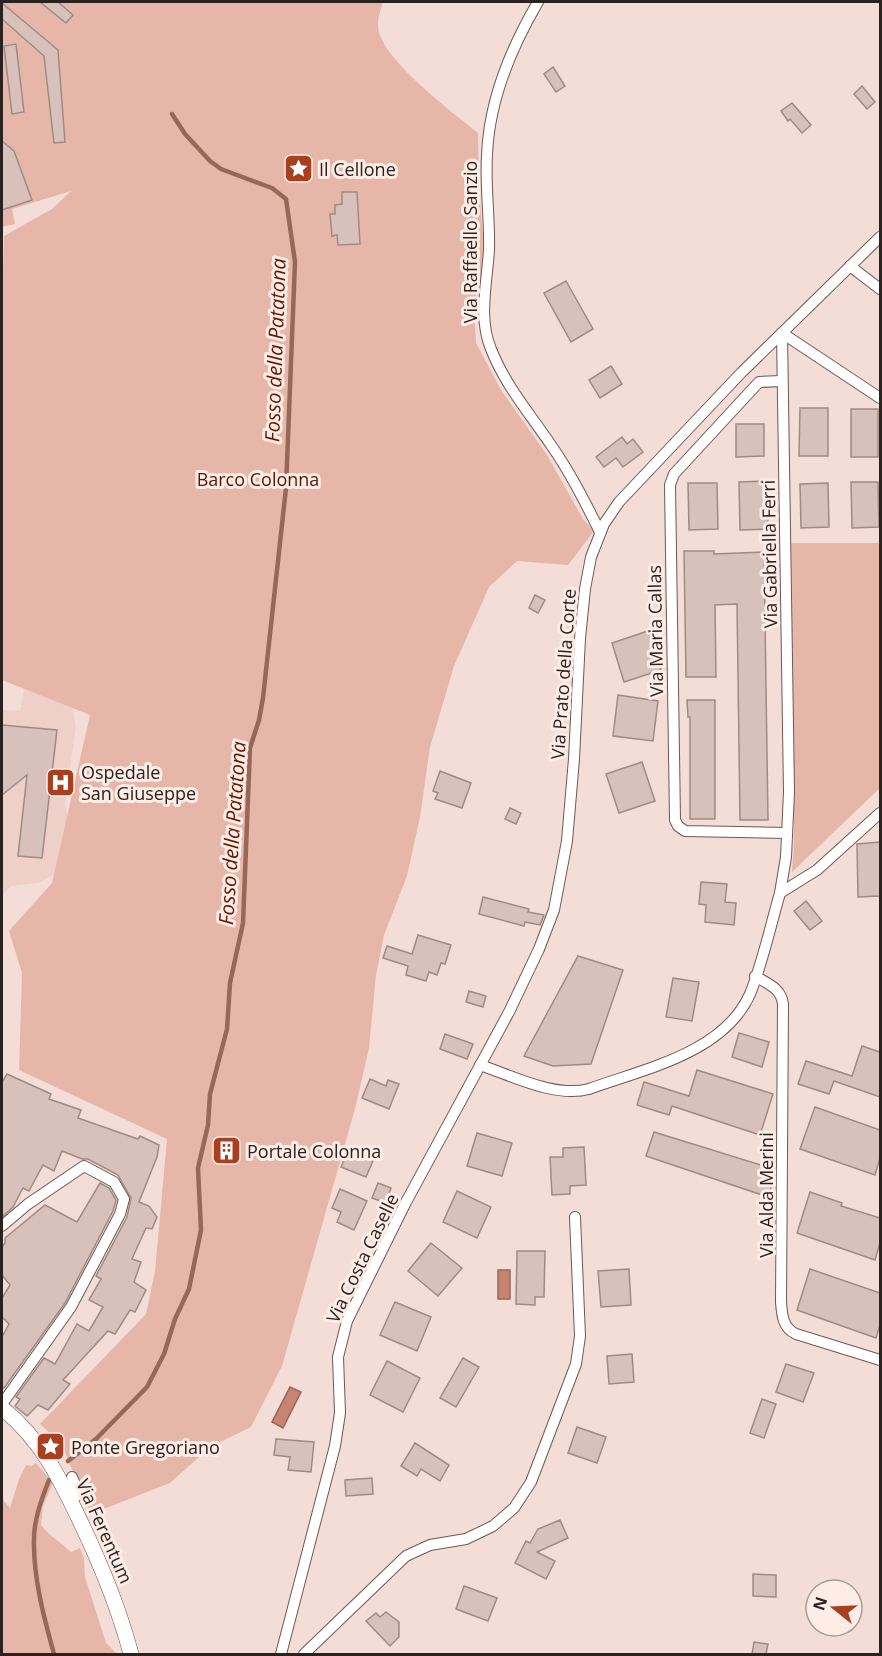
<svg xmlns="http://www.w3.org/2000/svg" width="882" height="1656" font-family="'Open Sans',sans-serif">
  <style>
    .built { fill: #efd0c8 }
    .green { fill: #e6b7a9 }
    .water { fill: #c68471; stroke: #976758; stroke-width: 1.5 }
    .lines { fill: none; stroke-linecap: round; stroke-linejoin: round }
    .stream { stroke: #976758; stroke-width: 4.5 }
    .building { fill: #d7c1ba; stroke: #a08b84; stroke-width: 1.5 }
    .minor-casing { stroke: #6c5953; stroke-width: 12 }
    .secondary-casing { stroke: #6c5953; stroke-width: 16 }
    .minor { stroke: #fff; stroke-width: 10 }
    .secondary { stroke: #fff; stroke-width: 15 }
    .labels { text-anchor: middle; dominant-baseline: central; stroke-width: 6; stroke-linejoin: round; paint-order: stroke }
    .poi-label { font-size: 18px; fill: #2a221f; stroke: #feece6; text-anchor: start }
    .street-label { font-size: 18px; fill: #2a221f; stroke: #feece6 }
    .park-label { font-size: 18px; fill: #541805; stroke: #feece6 }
    .water-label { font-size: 20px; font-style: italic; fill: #661700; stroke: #feece6 }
  </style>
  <rect width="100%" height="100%" fill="#f4ddd6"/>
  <!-- built -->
  <polygon class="built" points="27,675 66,697 73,711 76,727 65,803 70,832 63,863 53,875 39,883 11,886 2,896 2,795 27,775 18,855 42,858 57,731 2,725 2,710 20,711"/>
  <!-- green -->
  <g class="green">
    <path d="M2,2H383C381,9 378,17 378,24C376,56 454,113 478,133L479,189L485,262L474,304L476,343L501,390L547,455L583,519L594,531L568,565L517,561L489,587L454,666L430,747L420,817L407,876L384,935L376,975L369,1048L355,1109L282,1366L251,1427L210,1447L170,1483L91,1514L61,1443L40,1424L146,1314L155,1271L167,1139L19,1070L22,973L9,931L52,883L90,715L2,680V317L4,236L52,209L71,191L12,209L15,224L2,227Z"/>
    <polygon points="791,543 880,543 880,788 792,872 794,842"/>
    <path d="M36,1463L53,1483L43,1506L41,1525C48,1535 61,1542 71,1552L80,1548L84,1559L85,1577L106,1643L117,1654H2V1499L10,1508L19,1479L26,1465L32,1466Z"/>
  </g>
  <!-- water -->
  <g class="water">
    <rect x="498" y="1270" width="12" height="29"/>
    <polygon points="290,1387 301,1392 283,1428 272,1422"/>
  </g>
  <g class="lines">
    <!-- stream -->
    <g class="stream">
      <polyline points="68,1461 96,1439 147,1387 164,1354 175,1319 189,1289 201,1230 198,1168 208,1125 210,1094 227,1029 230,983 243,923 250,748 259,720 263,698 286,488 295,262 286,199 272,188 221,169 210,161 185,134 172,114"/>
      <path d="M49,1480C42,1498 34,1519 34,1539C33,1577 44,1618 54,1654"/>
    </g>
  </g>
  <!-- building -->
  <g class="building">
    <polygon points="40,2 58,2 73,15 66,23"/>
    <polygon points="2,3 58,50 65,142 54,143 44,56 2,19"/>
    <polygon points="16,44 24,112 12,114 4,46"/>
    <polygon points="553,67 565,86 556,92 544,74"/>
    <polygon points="862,86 875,102 867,109 854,94"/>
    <polygon points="792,103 811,125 802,133 790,119 788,121 781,111"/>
    <polygon points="2,141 14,151 32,200 2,210"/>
    <polygon points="342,192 357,192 360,244 338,245 337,235 332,236 330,214 335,214 335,205 342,204"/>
    <polygon points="566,281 593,329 571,342 544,293"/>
    <polygon points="611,366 622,384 600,398 589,380"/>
    <polygon points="800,408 828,408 828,456 799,456"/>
    <rect x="851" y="409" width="27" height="48"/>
    <polygon points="736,424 764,424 764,456 736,457"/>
    <polygon points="622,437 627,444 633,439 643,452 623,467 616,458 604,467 596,457"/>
    <polygon points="767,481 768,529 740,530 739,482"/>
    <polygon points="851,482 878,482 879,527 852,528"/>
    <polygon points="688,483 717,483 718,529 689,530"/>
    <polygon points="828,483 829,527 801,528 800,484"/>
    <polygon points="684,551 714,551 714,554 764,552 768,820 740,820 737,604 715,605 716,677 686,677"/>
    <polygon points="535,595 545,600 538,613 529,608"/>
    <polygon points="648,631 661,670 624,682 612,643"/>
    <polygon points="618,695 658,701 653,741 613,736"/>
    <polygon points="687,700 715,700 715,819 690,819 690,717 688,717"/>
    <polygon points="2,725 57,730 42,858 18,856 27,775 2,795"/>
    <polygon points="642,762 655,801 619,813 606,774"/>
    <polygon points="440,771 471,783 462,808 435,799 438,793 433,791"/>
    <polygon points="510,808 521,813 516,824 505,819"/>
    <polygon points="880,842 880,896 858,897 857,844"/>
    <polygon points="701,882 727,884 725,902 736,903 734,925 705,922 706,905 699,904"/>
    <polygon points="483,897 529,909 528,912 544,915 540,925 525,922 524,926 479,914"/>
    <polygon points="806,901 822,921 810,930 794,911"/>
    <polygon points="418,935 451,945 445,964 441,963 437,975 429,972 426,981 406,975 408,966 383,958 387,946 412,954"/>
    <polygon points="578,956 623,970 591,1064 553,1066 524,1056"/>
    <polygon points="673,978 699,982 692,1021 666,1017"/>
    <polygon points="469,991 486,996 483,1007 466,1002"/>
    <polygon points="739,1033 769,1042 762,1067 732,1057"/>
    <polygon points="445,1034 473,1044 467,1059 440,1049"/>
    <polygon points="862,1046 880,1052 880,1097 834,1081 829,1094 798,1084 806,1061 852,1076"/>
    <polygon points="697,1070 773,1094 760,1135 672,1106 669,1115 637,1105 644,1082 689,1096"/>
    <polygon points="7,1074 51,1094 49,1099 81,1110 78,1118 138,1139 140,1136 159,1145 157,1157 139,1202 149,1206 157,1217 152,1229 146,1228 132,1259 141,1262 134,1282 146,1290 135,1312 130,1310 115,1334 108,1331 63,1380 70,1384 48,1410 38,1405 27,1416 15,1406 20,1399 16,1397 44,1358 55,1364 77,1324 89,1331 103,1307 89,1300 101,1279 96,1276 127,1217 131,1198 118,1175 88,1159 82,1159 62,1151 54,1171 43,1165 29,1191 23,1188 13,1207 2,1217 2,1082"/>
    <polygon points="370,1079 386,1086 388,1080 399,1084 389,1109 362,1098"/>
    <polygon points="815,1107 880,1130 880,1158 875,1175 800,1149"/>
    <polygon points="654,1132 774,1169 774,1178 768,1197 646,1156"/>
    <polygon points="477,1133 512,1143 502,1176 467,1166"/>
    <polygon points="584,1147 586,1185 570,1186 570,1194 552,1195 550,1157 563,1157 563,1148"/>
    <polygon points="348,1151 373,1161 366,1177 341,1167"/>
    <polygon points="100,1183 109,1188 116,1200 113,1211 65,1303 4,1388 2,1387 2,1337 9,1324 2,1317 2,1298 10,1285 2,1275 2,1247 5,1243 5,1238 45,1205 77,1222"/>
    <polygon points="378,1183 391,1188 386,1203 372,1198"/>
    <polygon points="340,1189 367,1201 354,1230 337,1222 341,1212 332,1208"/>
    <polygon points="457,1191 491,1207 477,1238 443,1222"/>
    <polygon points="810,1192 842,1203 841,1206 880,1218 880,1243 875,1260 797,1233"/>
    <polygon points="431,1243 462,1268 438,1296 408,1271"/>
    <polygon points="517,1251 545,1251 544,1297 535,1297 535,1305 516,1304"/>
    <polygon points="629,1269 631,1305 601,1307 598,1271"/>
    <polygon points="810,1269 880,1293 880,1325 876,1338 797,1310"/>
    <polygon points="395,1302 431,1317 417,1351 380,1335"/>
    <polygon points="632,1354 634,1382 609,1384 607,1356"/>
    <polygon points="463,1358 479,1367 456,1407 440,1398"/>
    <polygon points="387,1361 420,1378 403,1412 370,1395"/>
    <polygon points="786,1364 814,1373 803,1402 776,1392"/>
    <polygon points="762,1399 776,1404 764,1438 750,1433"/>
    <polygon points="577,1427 606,1437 597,1463 568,1453"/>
    <polygon points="276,1439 314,1442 311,1472 288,1470 290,1457 274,1455"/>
    <polygon points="415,1443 449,1465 440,1481 421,1469 417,1476 401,1466"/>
    <polygon points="372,1478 373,1494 346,1496 345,1480"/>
    <polygon points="560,1520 568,1538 537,1552 555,1561 546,1579 515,1563 526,1541 530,1543 538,1529"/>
    <polygon points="753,1574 776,1575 776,1597 753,1596"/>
    <polygon points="464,1586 497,1598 488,1621 456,1609"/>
    <polygon points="386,1612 399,1622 399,1637 390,1646 366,1621 376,1613 380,1617"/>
    <polygon points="754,1642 768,1644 766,1654 752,1654"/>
  </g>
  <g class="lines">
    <defs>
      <g id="minor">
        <path d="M538,2C511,48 489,102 487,155C485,187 490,219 489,250C487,283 478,318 491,349C505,385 530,414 551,445C570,472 585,502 600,532"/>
        <polyline points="850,266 880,289"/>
        <polyline points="782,381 759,382 674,474 670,485 675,820 678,826 685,831 787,833"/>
        <polyline points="780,893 786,857 789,792 782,333 880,398"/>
        <path d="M755,976C768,984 781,988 783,1004L781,1302C782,1316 783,1328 796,1334L880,1360"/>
        <path d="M480,1065C513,1076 555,1098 589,1089C644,1069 724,1053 750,994C762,965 771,924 780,893L817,870L880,813"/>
        <polyline points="2,1226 28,1204 84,1166 114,1182 124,1199 120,1214 71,1307 2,1404"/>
        <path d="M71,1501C82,1494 76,1488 72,1477"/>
        <polyline points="281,1654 335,1446 340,1413 338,1357 347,1321 405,1204 509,1012 539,949 554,910 567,841 574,759 580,638 585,589 591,557 604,524 619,502 741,373 880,237"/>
        <polyline points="304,1654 406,1556 430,1545 466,1539 493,1526 514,1508 531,1482 576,1364 580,1336 575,1217"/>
      </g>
      <path id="secondary" d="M2,1408C42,1440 60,1479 82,1525C102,1567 119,1609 131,1654"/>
    </defs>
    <!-- minor casing -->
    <use href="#minor" class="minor-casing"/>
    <!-- secondary casing -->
    <use href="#secondary" class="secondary-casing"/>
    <!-- minor -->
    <use href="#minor" class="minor"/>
    <!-- secondary -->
    <use href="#secondary" class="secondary"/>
  </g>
  <!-- icons -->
  <defs>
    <symbol id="sight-square" viewBox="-11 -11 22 22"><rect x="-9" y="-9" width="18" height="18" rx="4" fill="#a84020" stroke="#feece6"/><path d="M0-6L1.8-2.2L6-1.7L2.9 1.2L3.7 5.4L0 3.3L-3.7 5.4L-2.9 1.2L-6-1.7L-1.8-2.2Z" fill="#fff"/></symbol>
    <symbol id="hospital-square" viewBox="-11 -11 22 22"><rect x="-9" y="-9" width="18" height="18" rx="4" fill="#a84020" stroke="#feece6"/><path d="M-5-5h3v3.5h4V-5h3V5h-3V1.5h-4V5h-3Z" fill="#fff"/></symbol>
    <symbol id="building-square" viewBox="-11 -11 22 22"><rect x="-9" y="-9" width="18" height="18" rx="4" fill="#a84020" stroke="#feece6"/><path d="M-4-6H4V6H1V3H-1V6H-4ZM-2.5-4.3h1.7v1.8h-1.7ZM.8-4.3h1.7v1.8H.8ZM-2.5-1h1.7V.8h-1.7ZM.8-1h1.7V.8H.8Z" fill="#fff"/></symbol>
  </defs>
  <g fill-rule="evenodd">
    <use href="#sight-square" x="282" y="152" width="33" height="33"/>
    <use href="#hospital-square" x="44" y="766" width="33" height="33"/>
    <use href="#building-square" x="210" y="1134" width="33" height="33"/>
    <use href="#sight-square" x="34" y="1430" width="33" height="33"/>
  </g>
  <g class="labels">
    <!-- poi labels -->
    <g class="poi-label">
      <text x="319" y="169">Il Cellone</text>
      <text x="81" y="772">Ospedale<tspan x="81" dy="21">San Giuseppe</tspan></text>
      <text x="247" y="1151">Portale Colonna</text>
      <text x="71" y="1447">Ponte Gregoriano</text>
    </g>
    <!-- street labels -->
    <g class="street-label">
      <text transform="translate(470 242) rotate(-90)">Via Raffaello Sanzio</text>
      <text transform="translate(769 554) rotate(-91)">Via Gabriella Ferri</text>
      <text transform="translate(655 631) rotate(-91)">Via Maria Callas</text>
      <text transform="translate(563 674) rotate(-86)">Via Prato della Corte</text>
      <text transform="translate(766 1195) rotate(-90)">Via Alda Merini</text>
      <text transform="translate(362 1258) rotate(-64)">Via Costa Caselle</text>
      <text transform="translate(105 1531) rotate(66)">Via Ferentum</text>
    </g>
    <!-- park labels -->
    <g class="park-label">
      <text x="258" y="479">Barco Colonna</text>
    </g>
    <!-- water labels -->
    <g class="water-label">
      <text transform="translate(275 350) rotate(-88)">Fosso della Patatona</text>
      <text transform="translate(232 833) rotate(-86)">Fosso della Patatona</text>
    </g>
  </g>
  <!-- border -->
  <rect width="882" height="1656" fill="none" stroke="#2a221f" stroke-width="6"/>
  <!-- north arrow -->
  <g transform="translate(834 1608) rotate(288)"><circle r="28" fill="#feece6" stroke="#a99b96" stroke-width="1.5"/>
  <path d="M0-4.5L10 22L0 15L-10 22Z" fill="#a84020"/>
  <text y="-9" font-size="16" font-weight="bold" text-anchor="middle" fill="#2a221f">N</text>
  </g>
</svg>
